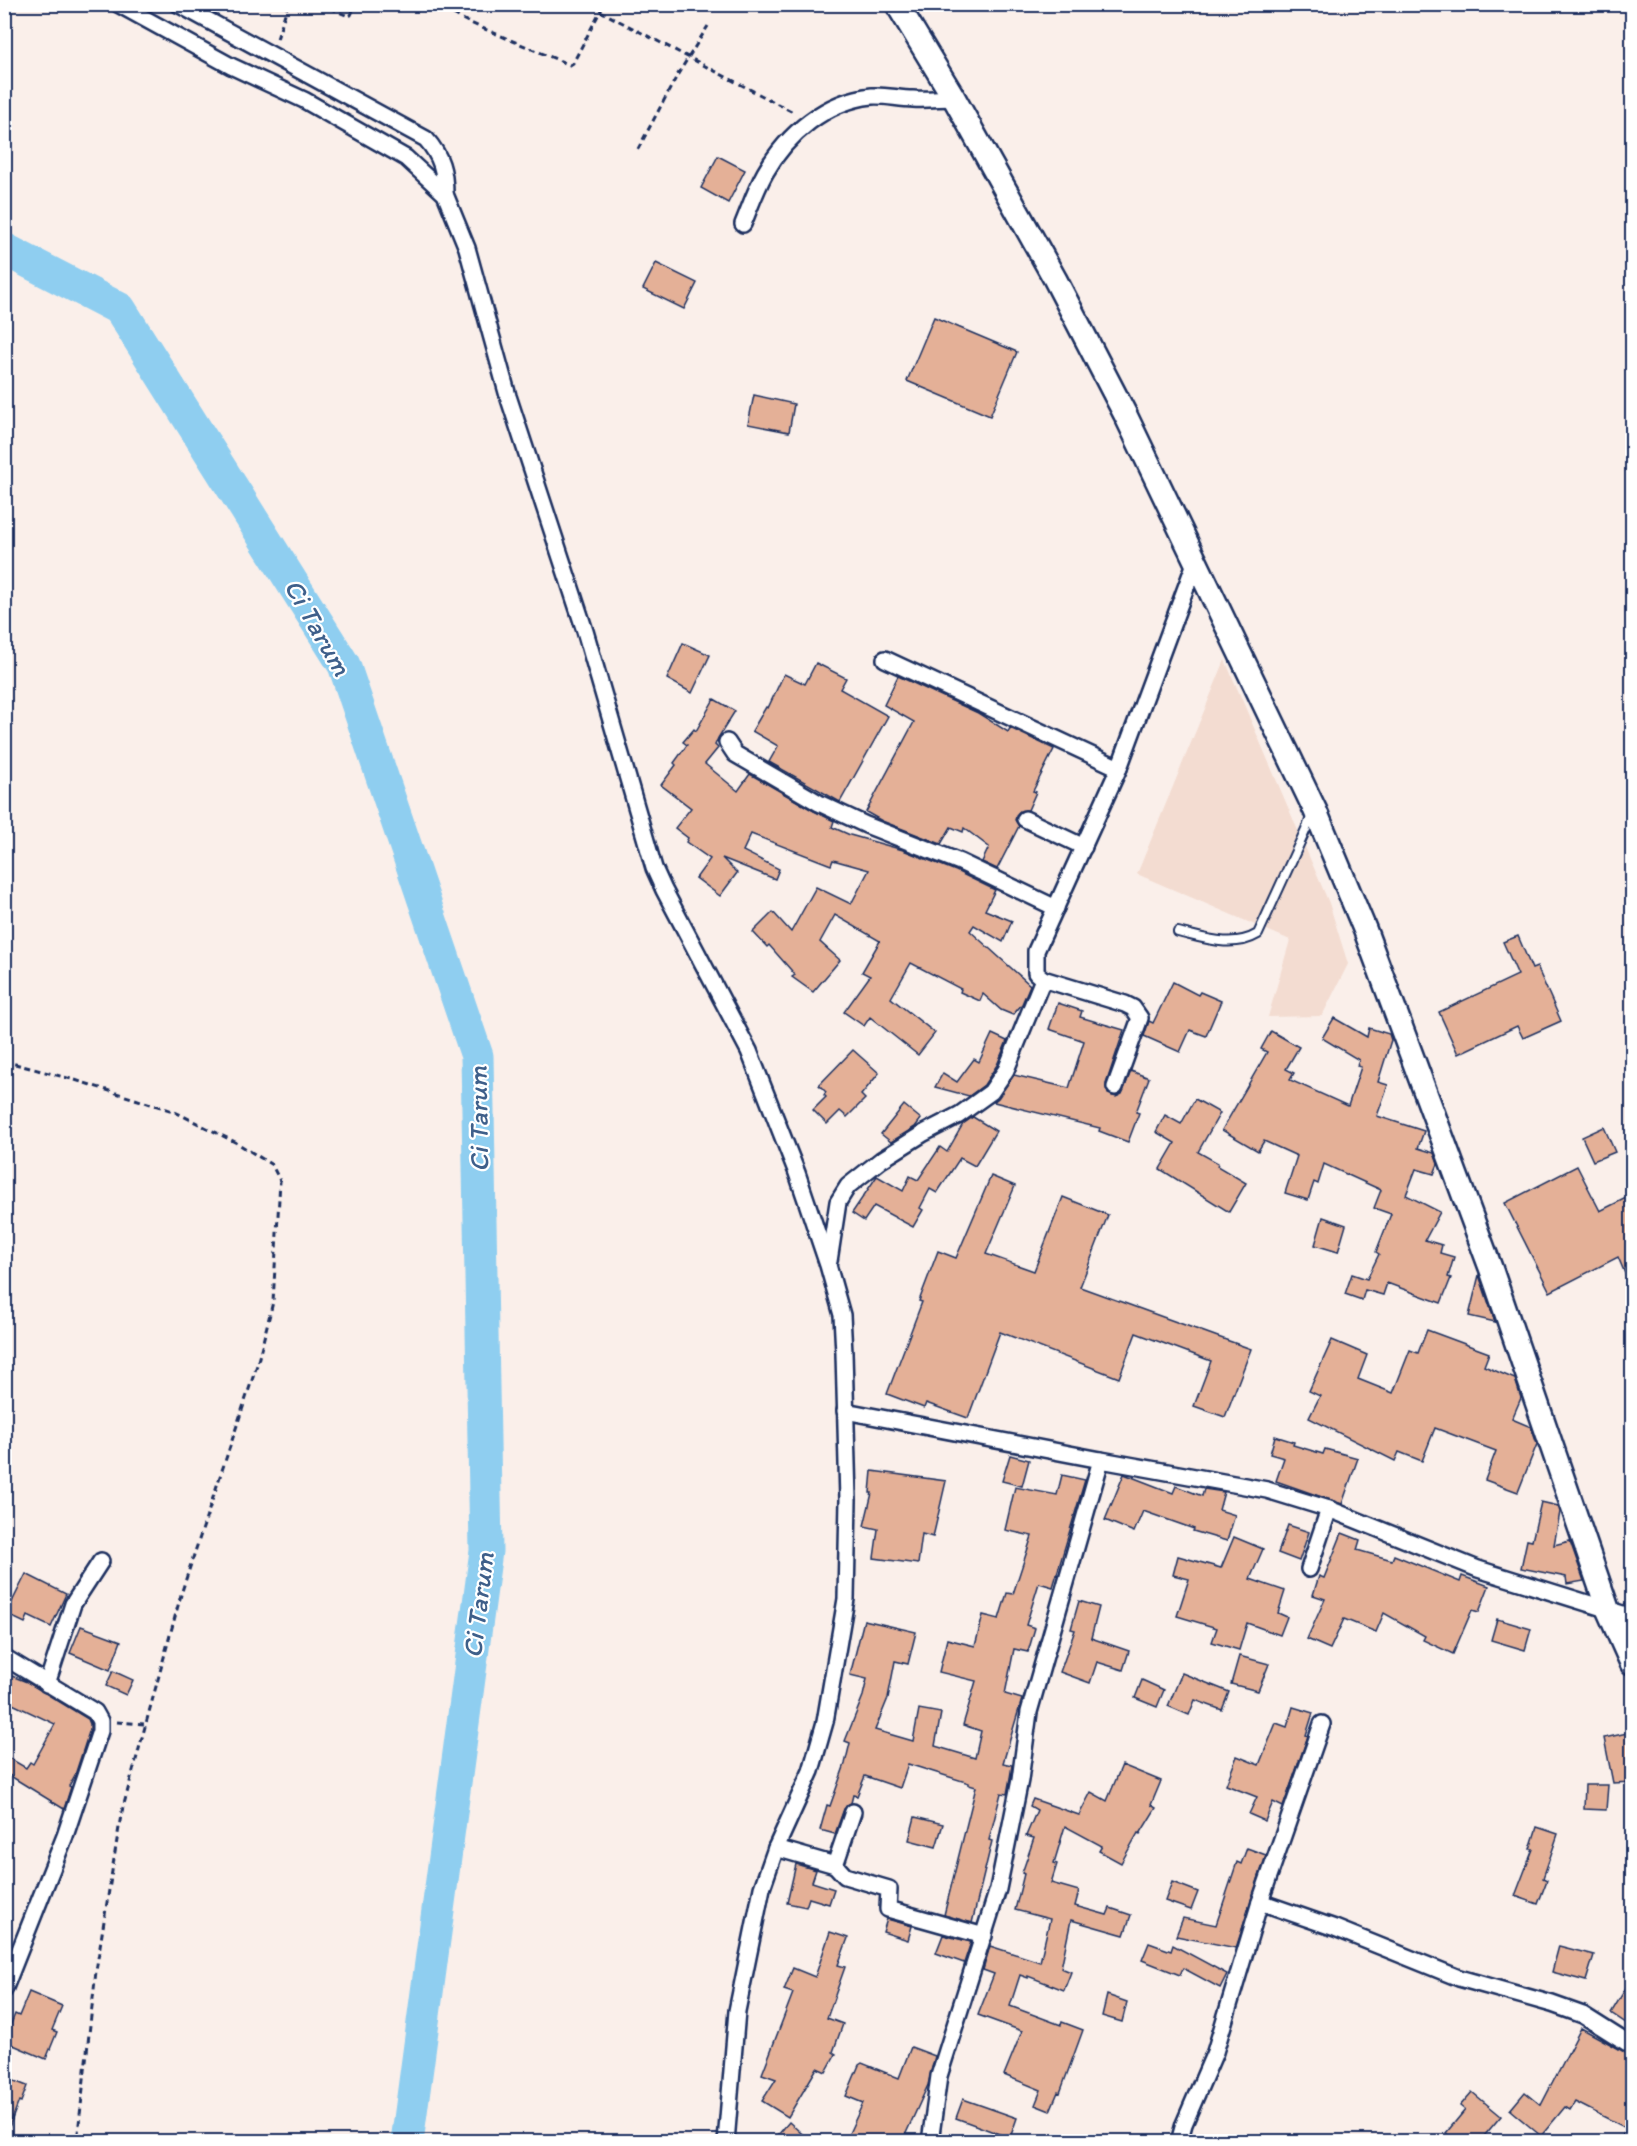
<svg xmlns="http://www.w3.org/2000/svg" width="1637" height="2146" font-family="Itim,sans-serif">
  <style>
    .built { fill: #f3dcd1 }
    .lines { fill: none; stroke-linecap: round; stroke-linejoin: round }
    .river { stroke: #8fcef0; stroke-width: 33 }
    .building { fill: #e4b097; stroke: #1b2f5e; stroke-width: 1.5 }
    .lane-casing { stroke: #1b2f5e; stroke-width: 12 }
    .street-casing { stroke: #1b2f5e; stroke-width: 20 }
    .primary-casing { stroke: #1b2f5e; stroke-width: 27 }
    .path { stroke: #1b2f5e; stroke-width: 3; stroke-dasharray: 6 4.5; stroke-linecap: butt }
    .lane { stroke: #fff; stroke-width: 8 }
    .street { stroke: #fff; stroke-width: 15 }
    .primary { stroke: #fff; stroke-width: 22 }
    .labels { text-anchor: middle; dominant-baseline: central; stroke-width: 4.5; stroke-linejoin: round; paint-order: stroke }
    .water-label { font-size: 27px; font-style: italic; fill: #3e5f8a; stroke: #fff }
  </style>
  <rect width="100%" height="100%" fill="#faefea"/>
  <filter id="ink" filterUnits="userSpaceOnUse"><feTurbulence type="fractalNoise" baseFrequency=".0167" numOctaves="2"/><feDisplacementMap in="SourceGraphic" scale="12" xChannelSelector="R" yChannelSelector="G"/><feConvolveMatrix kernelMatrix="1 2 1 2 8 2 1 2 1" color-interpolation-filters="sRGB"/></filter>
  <g filter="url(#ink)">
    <!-- built -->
    <polygon class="built" points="1225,660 1329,903 1348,964 1322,1016 1268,1017 1290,940 1137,874"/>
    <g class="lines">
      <!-- river -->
      <polyline class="river" points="4,249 120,309 344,665 477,1056 486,1551 407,2142"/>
    </g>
    <!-- building -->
    <g class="building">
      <polygon points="718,156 745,170 728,203 701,188"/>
      <polygon points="656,263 697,283 684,309 643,289"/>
      <polygon points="934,317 1017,352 990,416 907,381"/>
      <polygon points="754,395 794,404 789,432 748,424"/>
      <polygon points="683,643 710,655 692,693 667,679"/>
      <polygon points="816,663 846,678 840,689 888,716 840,802 769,762 778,746 752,731 766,707 768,708 784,674 805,684"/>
      <polygon points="898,676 978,713 1008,732 1010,728 1054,749 1033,791 1036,792 1028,810 1020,811 1017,814 1015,820 1019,826 997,869 982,862 989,847 964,828 963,832 951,827 941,844 882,821 866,812 914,722 884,705"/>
      <polygon points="714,699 735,711 718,738 715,745 718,748 705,764 738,791 750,774 814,811 834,821 832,827 850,835 903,850 956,871 995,890 985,910 1012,921 1003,942 974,925 970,931 1030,985 1022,1004 1013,1015 1001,1010 983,994 980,1001 960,992 961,989 911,963 891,998 935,1033 918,1055 870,1017 864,1026 844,1012 870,976 862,972 880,941 835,915 820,942 840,960 813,992 792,977 795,975 791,970 769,945 767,947 753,932 773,912 791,932 816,887 851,904 869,870 833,860 831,865 751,834 743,851 779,869 775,879 722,858 737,873 720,896 696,878 710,859 686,842 688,838 675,828 691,808 661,785 676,765 674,763 687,745 683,742 694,729 696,731"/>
      <polygon points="1518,936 1532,969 1537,967 1561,1021 1523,1038 1517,1026 1458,1054 1439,1012 1518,975 1503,942"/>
      <polygon points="1173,982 1198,995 1200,992 1221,1001 1206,1036 1190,1030 1180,1052 1144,1036 1149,1021 1153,1023"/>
      <polygon points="1058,1003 1082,1011 1080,1017 1124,1030 1106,1084 1108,1094 1116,1097 1122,1094 1131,1071 1149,1078 1136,1112 1139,1113 1128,1142 1099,1131 1100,1128 994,1102 1014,1075 1069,1088 1084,1041 1049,1029"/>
      <polygon points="1334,1018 1367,1037 1369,1028 1389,1034 1391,1040 1378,1082 1388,1085 1377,1116 1424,1131 1418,1148 1434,1153 1438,1164 1434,1174 1416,1169 1406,1195 1440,1212 1425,1240 1442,1245 1440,1253 1454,1257 1448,1277 1451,1278 1441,1303 1387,1283 1383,1295 1365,1290 1362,1300 1345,1294 1352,1274 1367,1279 1379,1254 1376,1252 1391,1214 1374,1208 1381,1190 1324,1164 1318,1184 1314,1182 1308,1200 1285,1193 1297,1156 1264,1141 1258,1151 1222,1130 1267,1052 1261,1049 1271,1031 1299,1047 1286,1069 1294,1073 1290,1080 1348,1106 1361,1067 1357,1066 1359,1060 1322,1038"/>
      <polygon points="992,1034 1007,1041 997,1065 984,1085 969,1096 935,1087 943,1073 957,1082 974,1059 979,1062"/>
      <polygon points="853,1050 879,1073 861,1095 865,1099 847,1117 840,1111 827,1124 813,1110 826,1097 824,1095 826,1092 819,1085"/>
      <polygon points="1195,1099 1220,1113 1198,1152 1218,1163 1217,1166 1246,1183 1229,1212 1160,1169 1175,1143 1156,1132 1165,1115 1181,1124"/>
      <polygon points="904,1105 921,1119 915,1127 891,1142 881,1134"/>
      <polygon points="973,1117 996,1131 975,1166 960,1158 937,1193 930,1189 920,1208 923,1210 913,1227 874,1206 864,1221 852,1213 877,1176 903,1191 910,1176 918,1180 940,1147 947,1152 963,1124"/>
      <polygon points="1604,1127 1615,1152 1593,1161 1582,1137"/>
      <polygon points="1577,1166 1600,1211 1632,1195 1632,1290 1618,1257 1550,1292 1505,1203"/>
      <polygon points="991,1176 1015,1186 986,1254 1034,1271 1063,1197 1108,1215 1080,1287 1251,1349 1225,1417 1194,1406 1211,1361 1136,1333 1119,1378 1000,1332 968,1418 926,1403 924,1408 887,1394 922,1302 919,1301 938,1251 956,1258"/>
      <polygon points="1323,1217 1346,1225 1338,1252 1315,1245"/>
      <polygon points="1479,1275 1495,1322 1469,1316"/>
      <polygon points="1427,1330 1489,1353 1484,1366 1515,1379 1521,1398 1512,1419 1531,1427 1537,1444 1518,1492 1485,1480 1496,1451 1435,1428 1422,1461 1399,1452 1395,1461 1309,1418 1320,1396 1309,1391 1332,1340 1367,1355 1358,1379 1393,1393 1410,1350 1418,1353"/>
      <polygon points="1275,1436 1294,1442 1293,1445 1323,1454 1325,1449 1358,1458 1342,1504 1276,1481 1284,1458 1270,1454"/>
      <polygon points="1010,1455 1029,1460 1022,1486 1002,1481"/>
      <polygon points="872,1471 946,1481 933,1537 922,1534 918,1564 874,1558 878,1529 864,1526 872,1493 870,1493"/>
      <polygon points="1124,1474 1173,1493 1176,1486 1202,1496 1204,1489 1224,1492 1219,1510 1235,1515 1227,1541 1193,1531 1194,1529 1143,1511 1134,1532 1105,1520"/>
      <polygon points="1062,1475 1085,1480 1053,1587 1039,1583 1026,1625 1035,1628 1028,1652 1014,1649 1005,1694 1022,1699 1003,1763 1012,1765 1010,1778 1007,1794 1001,1793 989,1840 992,1841 972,1923 944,1915 976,1787 969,1785 969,1783 908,1764 900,1788 865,1776 857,1796 853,1795 851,1803 844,1809 835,1834 820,1830 827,1805 830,1806 845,1764 850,1743 845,1741 863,1696 867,1679 850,1675 864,1620 916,1632 908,1664 895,1661 888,1698 875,1730 913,1741 919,1709 941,1713 935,1746 975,1758 981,1731 963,1725 976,1681 939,1672 947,1639 975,1646 983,1615 999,1619 1007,1593 1013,1594 1032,1536 1005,1530 1015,1487 1057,1495"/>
      <polygon points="1541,1502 1558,1506 1560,1512 1554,1545 1570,1541 1584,1581 1567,1584 1566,1577 1521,1568 1527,1540 1532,1541"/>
      <polygon points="1288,1525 1309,1532 1299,1561 1278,1553"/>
      <polygon points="1342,1533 1360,1540 1357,1550 1392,1560 1394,1555 1460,1582 1462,1576 1489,1586 1479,1612 1472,1610 1453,1654 1423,1640 1425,1636 1384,1613 1376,1632 1344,1619 1330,1649 1307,1639 1325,1599 1313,1595 1319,1576 1324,1578"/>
      <polygon points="1234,1537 1263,1549 1250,1579 1285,1591 1278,1613 1287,1617 1280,1635 1247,1623 1239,1650 1212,1642 1217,1628 1177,1616 1189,1579 1173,1575 1178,1556 1221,1568"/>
      <polygon points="26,1574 66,1594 51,1627 28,1616 25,1623 6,1614"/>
      <polygon points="1079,1601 1099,1607 1091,1638 1129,1651 1123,1670 1097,1662 1090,1683 1060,1672 1075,1630 1071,1629"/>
      <polygon points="1497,1619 1531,1629 1525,1650 1491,1640"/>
      <polygon points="81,1626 121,1641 110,1670 70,1653"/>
      <polygon points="1239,1656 1269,1664 1258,1691 1231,1684"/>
      <polygon points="113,1671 133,1680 126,1695 106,1686"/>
      <polygon points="4,1673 27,1682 88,1719 90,1724 90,1729 75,1775 69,1786 71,1787 64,1809 4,1772 4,1755 26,1768 30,1762 33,1764 55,1724 4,1700"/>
      <polygon points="1182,1673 1229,1692 1222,1710 1195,1700 1189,1715 1168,1706"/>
      <polygon points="1142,1680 1164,1690 1157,1707 1135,1698"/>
      <polygon points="1293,1707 1313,1713 1306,1735 1308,1736 1283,1807 1273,1802 1265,1821 1249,1814 1257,1797 1226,1785 1237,1756 1259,1765 1276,1723 1287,1727"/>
      <polygon points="1632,1732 1632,1782 1613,1783 1604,1738"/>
      <polygon points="1122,1765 1161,1781 1151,1805 1156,1808 1140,1834 1138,1833 1121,1863 1099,1851 1102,1846 1065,1826 1054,1863 1057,1864 1051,1883 1079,1891 1075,1906 1107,1915 1110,1908 1131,1915 1124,1935 1071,1920 1061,1968 1071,1972 1064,1990 1028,1976 1028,1978 1020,1975 1010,2006 1061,2025 1062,2022 1083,2030 1060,2093 1058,2092 1050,2111 1035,2105 1041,2090 1004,2075 1022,2031 978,2015 994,1974 983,1970 990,1946 1040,1962 1050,1919 1015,1910 1024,1874 1022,1873 1034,1838 1026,1836 1037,1810 1030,1806 1033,1799 1079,1815 1091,1792 1107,1801"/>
      <polygon points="1585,1785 1608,1785 1606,1810 1584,1809"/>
      <polygon points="915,1817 943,1824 936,1847 909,1840"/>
      <polygon points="1537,1827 1558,1834 1543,1878 1547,1880 1538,1904 1515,1896 1533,1849 1530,1849"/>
      <polygon points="1247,1848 1266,1855 1236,1948 1176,1936 1183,1918 1216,1925 1237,1862 1241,1864"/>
      <polygon points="796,1864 816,1870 812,1882 834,1889 829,1904 809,1898 806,1907 787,1903"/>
      <polygon points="1172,1882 1198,1892 1191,1910 1165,1901"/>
      <polygon points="887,1919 912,1926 908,1940 883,1932"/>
      <polygon points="830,1932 848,1938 838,1965 845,1967 827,2018 843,2024 833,2052 836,2054 826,2072 817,2068 788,2117 762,2101 776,2079 762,2074 793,1993 784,1990 793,1968 815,1977"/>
      <polygon points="943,1935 971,1942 964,1963 936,1953"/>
      <polygon points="1149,1943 1171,1951 1173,1945 1227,1974 1220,1988 1183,1968 1180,1975 1142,1960"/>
      <polygon points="1559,1946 1594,1955 1586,1981 1552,1972"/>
      <polygon points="1632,1978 1632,2027 1611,2013"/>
      <polygon points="29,1992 62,2006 52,2030 57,2032 46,2059 4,2041 15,2014 19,2016"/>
      <polygon points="1107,1995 1127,2002 1122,2022 1102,2016"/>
      <polygon points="1581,2028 1632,2056 1632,2110 1624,2127 1575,2102 1570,2110 1565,2107 1541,2136 1510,2110 1525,2092 1541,2105"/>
      <polygon points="911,2047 935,2056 928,2085 902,2142 845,2142 863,2103 846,2096 859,2065 862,2063 899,2078"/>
      <polygon points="4,2077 27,2086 21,2102 19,2101 6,2135"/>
      <polygon points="1472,2092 1501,2116 1479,2142 1456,2142 1446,2133 1465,2110 1460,2106"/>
      <polygon points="963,2099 1017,2118 1010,2138 956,2118"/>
      <polygon points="789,2122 811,2142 772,2142"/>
    </g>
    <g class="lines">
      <defs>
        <path id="lane" d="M1178,932C1204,938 1233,949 1258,934L1312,816"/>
        <g id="street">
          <polyline points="118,4 231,66 304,100 406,158 445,194 467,248 508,396 585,631 654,868 664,890 749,1051 797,1173 828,1265 842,1315 844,1353 848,1500 846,1599 825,1722 811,1771 776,1848 762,1888 737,2011 726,2142"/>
          <path d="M178,4L426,139C441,156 445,171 445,194"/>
          <path d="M743,224C750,207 756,189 765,173C787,134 826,101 872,96C886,95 899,99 913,99C927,100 941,98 954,98"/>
          <polyline points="885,659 1119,768"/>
          <polyline points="727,742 735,754 819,803 866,825 960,862 1056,908"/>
          <polyline points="1025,819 1084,847"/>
          <polyline points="1115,1087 1140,1018 1133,1008 1125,1004 1043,979 1036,973 1036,951 1119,768 1195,563"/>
          <polyline points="829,1261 838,1202 848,1186 881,1160 924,1133 959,1115 991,1092 1006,1070 1043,979"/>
          <polyline points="845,1411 1101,1460"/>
          <polyline points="1309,1569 1329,1509"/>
          <polyline points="4,1657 95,1712 100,1721 100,1731 65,1836 4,1990"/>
          <polyline points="47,1684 73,1604 101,1561"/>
          <polyline points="776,1848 835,1865 845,1876 889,1889 888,1909 984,1936"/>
          <polyline points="835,1865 853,1812"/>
          <polyline points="1260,1902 1322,1724"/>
          <polyline points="930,2142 939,2076 998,1889 1020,1780 1029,1712 1101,1460 1267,1490 1329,1509 1478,1569 1632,1617"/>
          <polyline points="1179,2142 1184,2124 1215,2052 1260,1902 1335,1928 1459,1978 1552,2004 1583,2015 1632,2046"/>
          <polyline points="1629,2142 1632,2137"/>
        </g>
        <polyline id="primary" points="897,4 954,98 1055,279 1125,414 1315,810 1365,930 1491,1269 1608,1610 1632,1664"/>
      </defs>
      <!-- lane casing -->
      <use href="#lane" class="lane-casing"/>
      <!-- street casing -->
      <use href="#street" class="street-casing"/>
      <!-- primary casing -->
      <use href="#primary" class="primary-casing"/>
      <!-- path -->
      <g class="path">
        <polyline points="321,4 348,16 351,15 356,4"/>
        <polyline points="435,4 468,22 570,65 573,63 604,4"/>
        <polyline points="600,11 795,113"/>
        <polyline points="277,39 288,4"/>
        <polyline points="638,149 678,74 708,26"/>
        <polyline points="4,1061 75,1080 173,1111 237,1143 272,1165 280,1181 273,1302 257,1365 182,1591 121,1815 96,1971 77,2142"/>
        <polyline points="117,1722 145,1724"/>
      </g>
      <!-- lane -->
      <use href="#lane" class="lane"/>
      <!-- street -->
      <use href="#street" class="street"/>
      <!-- primary -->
      <use href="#primary" class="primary"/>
    </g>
  </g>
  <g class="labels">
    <!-- water labels -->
    <g class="water-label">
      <text transform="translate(318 627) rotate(60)">Ci Tarum</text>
      <text transform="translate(478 1119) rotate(-91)">Ci Tarum</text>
      <text transform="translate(478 1605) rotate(-83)">Ci Tarum</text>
    </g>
  </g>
  <!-- margin -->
  <rect width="1637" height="2146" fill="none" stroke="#fff" stroke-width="24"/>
  <rect x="12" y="12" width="1613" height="2122" fill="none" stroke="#1b2f5e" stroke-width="2" filter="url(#ink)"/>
</svg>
